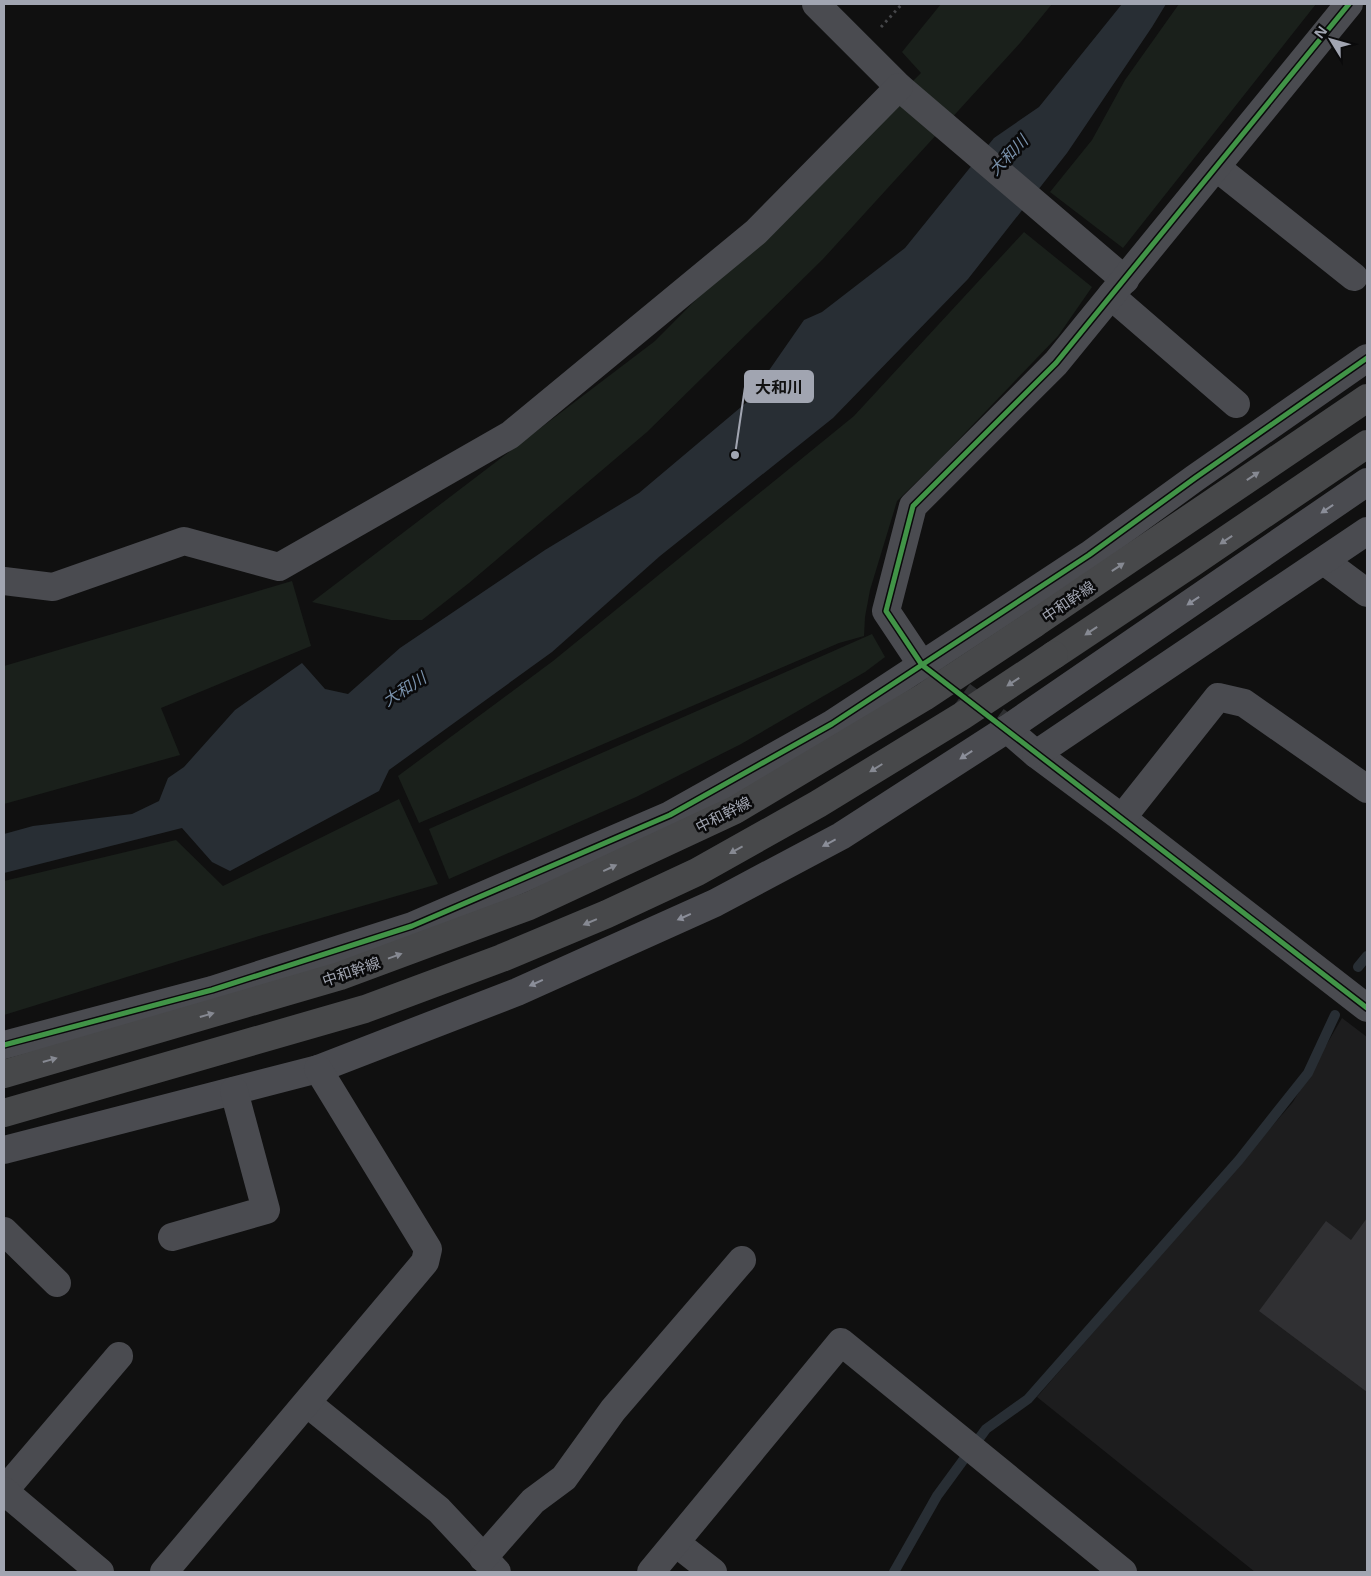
<svg xmlns="http://www.w3.org/2000/svg" width="1371" height="1576" font-family="'Open Sans','Noto Sans JP',sans-serif">
  <style>
    .built { fill: #1d1d1e }
    .green { fill: #1a201b }
    .water { fill: #282e34 }
    .lines { fill: none; stroke-linecap: round; stroke-linejoin: round }
    .stream { stroke: #282e34; stroke-width: 10 }
    .building { fill: #303033 }
    .minor-tunnel { stroke: #2d2e30; stroke-width: 28; stroke-dasharray: 28 14; stroke-linecap: butt }
    .path { stroke: #46474a; stroke-width: 3; stroke-dasharray: 2.5 4; stroke-linecap: butt }
    .minor { stroke: #4a4b50; stroke-width: 28 }
    .major { stroke: #47484a; stroke-width: 28 }
    .major-bridge { stroke: #47484a; stroke-width: 28 }
    .cycleway-casing { stroke: #0a0a0b; stroke-width: 8 }
    .cycleway { stroke: #419447; stroke-width: 5 }
    .oneway { fill: #868992 }
    .oneway2 { fill: #8b8e99 }
    .labels { text-anchor: middle; dominant-baseline: central; stroke-width: 5; stroke-linejoin: round; paint-order: stroke }
    .street-label { font-size: 15px; fill: #a1a5b1; stroke: #0a0a0b }
    .water-label { font-size: 16px; font-style: italic; fill: #7991ab; stroke: #0a0a0b }
    .leader { fill: none; stroke: #a1a5b1; stroke-width: 2 }
    .callout-dot { fill: #a1a5b1; stroke: #0a0a0b; stroke-width: 2 }
    .callout { fill: #a1a5b1; stroke: #a1a5b1; stroke-width: 2 }
    .callout-label { font-size: 16px; text-anchor: middle; font-weight: bold; fill: #111 }
  </style>
  <rect width="100%" height="100%" fill="#101010"/>
  <!-- built -->
  <polygon class="built" points="1342,1018 1367,1037 1367,1572 1255,1572 1037,1397 1293,1102"/>
  <!-- green -->
  <g class="green">
    <polygon points="941,4 1052,4 1020,43 823,259 647,432 469,583 422,620 391,620 312,602 655,341 921,73 902,52"/>
    <polygon points="1179,4 1316,4 1123,248 1050,192 1092,140 1125,80"/>
    <polygon points="1024,232 1092,287 1058,336 940,459 897,501 870,590 865,617 864,636 839,643 419,823 398,776 553,661 854,416"/>
    <polygon points="292,581 311,646 161,708 180,755 4,804 4,666"/>
    <polygon points="872,634 885,657 865,672 741,744 636,797 449,879 429,829"/>
    <polygon points="399,799 438,884 259,936 4,1015 4,881 176,840 223,886"/>
  </g>
  <!-- water -->
  <polygon class="water" points="1122,4 1166,4 1152,27 1067,153 968,279 833,418 660,556 552,652 389,770 379,791 230,871 212,862 182,828 4,873 4,834 33,826 132,814 159,801 168,778 184,767 235,710 302,663 325,689 348,694 400,648 545,550 639,493 747,402 804,320 822,312 905,248 994,138 1039,107"/>
  <g class="lines">
    <!-- stream -->
    <g class="stream">
      <polyline points="1358,967 1367,956"/>
      <polyline points="894,1572 937,1496 986,1429 1028,1399 1239,1160 1308,1073 1335,1015"/>
    </g>
  </g>
  <!-- building -->
  <polygon class="building" points="1367,1218 1367,1392 1259,1311 1326,1221 1351,1240"/>
  <g class="lines">
    <!-- minor-tunnel -->
    <polyline class="minor-tunnel" points="928,670 1007,729"/>
    <!-- path -->
    <polyline class="path" points="881,27 902,4"/>
    <!-- minor -->
    <g class="minor">
      <polyline points="816,4 899,87 1125,280"/>
      <polyline points="1216,167 1354,277"/>
      <polyline points="1111,296 1236,404"/>
      <polyline points="1324,561 1367,593"/>
      <polyline points="4,581 53,587 184,541 279,567 510,435 756,232 899,87"/>
      <polyline points="922,665 886,611 913,506 1056,363 1349,4"/>
      <polyline points="1007,729 1036,754 1122,818 1367,1008"/>
      <polyline points="1036,754 1367,531"/>
      <polyline points="1122,818 1218,697 1244,703 1367,789"/>
      <polyline points="4,1045 212,990 412,926 670,815 832,724 1089,555 1195,478 1367,358"/>
      <polyline points="4,1150 318,1069 517,992 715,903 841,836 1007,729 1367,482"/>
      <polyline points="4,1231 57,1283"/>
      <polyline points="172,1237 266,1210 234,1091"/>
      <polyline points="307,1403 439,1510 497,1572"/>
      <polyline points="4,1491 119,1356"/>
      <polyline points="4,1491 100,1572"/>
      <polyline points="676,1543 713,1572"/>
      <polyline points="483,1558 533,1501 564,1478 613,1410 742,1260"/>
      <polyline points="164,1572 425,1262 428,1249 318,1069"/>
      <polyline points="651,1572 841,1342 1123,1572"/>
    </g>
    <!-- major -->
    <g class="major">
      <polyline points="1034,624 1367,398"/>
      <polyline points="1054,655 1192,563 1367,444"/>
    </g>
    <!-- major-bridge -->
    <g class="major-bridge">
      <polyline points="4,1074 340,976 529,906 735,810 924,697 1034,624"/>
      <polyline points="4,1113 365,1009 502,958 607,914 697,872 818,804 962,716 1054,655"/>
    </g>
    <defs>
      <g id="cycleway">
        <polyline points="1349,4 1056,363 913,506 886,611 922,665 1367,1008"/>
        <polyline points="4,1045 212,990 412,926 670,815 832,724 1089,555 1195,478 1367,358"/>
      </g>
    </defs>
    <!-- cycleway casing -->
    <use href="#cycleway" class="cycleway-casing"/>
    <!-- cycleway -->
    <use href="#cycleway" class="cycleway"/>
  </g>
  <!-- one-way arrows -->
  <defs><path id="oneway-solid" d="M-6-.8H1V-3.2L6.5 0L1 3.2V.8H-6Z" transform="scale(1.25)"/></defs>
  <g class="oneway">
    <use href="#oneway-solid" transform="translate(1253 476) rotate(-34)"/>
    <use href="#oneway-solid" transform="translate(1226 540) rotate(146)"/>
    <use href="#oneway-solid" transform="translate(1118 567) rotate(-34)"/>
    <use href="#oneway-solid" transform="translate(1091 631) rotate(146)"/>
    <use href="#oneway-solid" transform="translate(1013 682) rotate(147)"/>
    <use href="#oneway-solid" transform="translate(876 768) rotate(148)"/>
    <use href="#oneway-solid" transform="translate(736 850) rotate(151)"/>
    <use href="#oneway-solid" transform="translate(610 868) rotate(-25)"/>
    <use href="#oneway-solid" transform="translate(590 922) rotate(157)"/>
    <use href="#oneway-solid" transform="translate(395 956) rotate(-20)"/>
    <use href="#oneway-solid" transform="translate(207 1015) rotate(-16)"/>
    <use href="#oneway-solid" transform="translate(50 1060) rotate(-16)"/>
  </g>
  <g class="oneway2">
    <use href="#oneway-solid" transform="translate(1327 509) rotate(146)"/>
    <use href="#oneway-solid" transform="translate(1193 601) rotate(146)"/>
    <use href="#oneway-solid" transform="translate(966 755) rotate(147)"/>
    <use href="#oneway-solid" transform="translate(829 843) rotate(152)"/>
    <use href="#oneway-solid" transform="translate(684 917) rotate(156)"/>
    <use href="#oneway-solid" transform="translate(536 983) rotate(156)"/>
  </g>
  <g class="labels">
    <!-- street labels -->
    <g class="street-label">
      <text transform="translate(1068 601) rotate(-34)">中和幹線</text>
      <text transform="translate(723 814) rotate(-27)">中和幹線</text>
      <text transform="translate(351 971) rotate(-19)">中和幹線</text>
    </g>
    <!-- water labels -->
    <g class="water-label">
      <text transform="translate(1008 155) rotate(-46)">大和川</text>
      <text transform="translate(404 689) rotate(-33)">大和川</text>
    </g>
  </g>
  <!-- callouts -->
  <path class="leader" d="M735 455L745 387"/>
  <circle class="callout-dot" cx="735" cy="455" r="5"/>
  <rect class="callout" x="745" y="371" width="68" height="31" rx="5"/>
  <g class="callout-label">
    <text x="779" y="393">大和川</text>
  </g>
  <!-- border -->
  <rect width="1371" height="1576" fill="none" stroke="#a1a5b1" stroke-width="10"/>
  <!-- north arrow -->
  <g transform="translate(1331 40) rotate(307)" stroke="#0a0a0b" stroke-width="4" paint-order="stroke">
  <path d="M0-4L9 19L0 12L-9 19Z" fill="#a1a5b1"/>
  <text y="-8" font-size="14" font-weight="bold" text-anchor="middle" fill="#a1a5b1">N</text>
  </g>
</svg>
